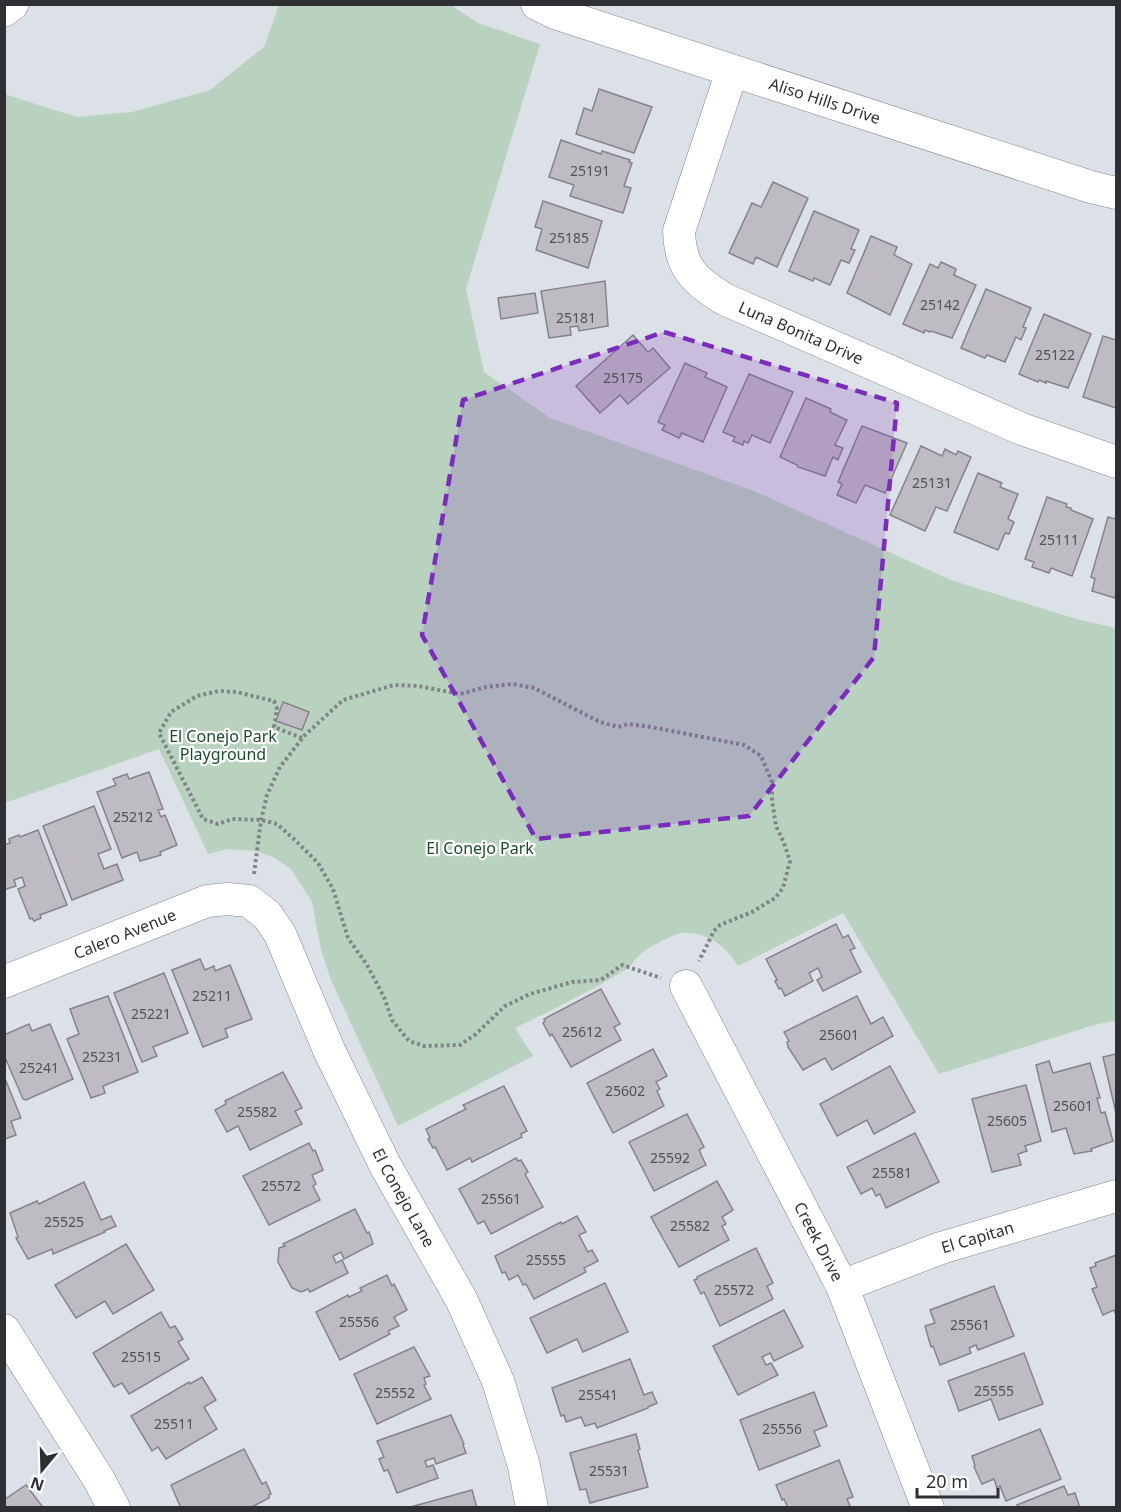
<svg xmlns="http://www.w3.org/2000/svg" width="1121" height="1512" font-family="'Noto Sans',sans-serif">
  <style>
    .green { fill: #b9d2bf }
    .building { fill: #bebbc2; stroke: #868389; stroke-width: 1.5 }
    .lines { fill: none; stroke-linecap: round; stroke-linejoin: round }
    .minor-casing { stroke: #81868b; stroke-width: 33 }
    .major-casing { stroke: #81868b; stroke-width: 34 }
    .path { stroke: #818589; stroke-width: 4; stroke-dasharray: 3 3; stroke-linecap: butt }
    .minor { stroke: #fff; stroke-width: 32 }
    .major { stroke: #fff; stroke-width: 33 }
    .marked { fill: #7b2cbf; fill-opacity: 0.2; stroke: #7b2cbf; stroke-width: 4.5; stroke-dasharray: 12 8; stroke-linejoin: round }
    .labels { text-anchor: middle; dominant-baseline: central; stroke-width: 4.5; stroke-linejoin: round; paint-order: stroke }
    .number-label { font-size: 14px; fill: #525357 }
    .street-label { font-size: 16px; fill: #2e3033; stroke: #fff }
    .park-label { font-size: 16px; fill: #1c4a2c; stroke: #fff }
  </style>
  <rect width="100%" height="100%" fill="#dce1e7"/>
  <!-- green -->
  <path class="green" d="M279,5H451L478,23L540,44L466,289L484,372L550,418L754,491L951,580L1076,619L1116,628V1021L1097,1024L939,1074L843,913L738,966C727,947 706,931 682,933C673,934 647,948 641,954C635,958 632,966 625,970C589,992 552,1010 515,1028L533,1056L398,1126L331,980L321,950L312,902L291,869L273,857L256,851L228,849L208,854L159,749L5,803L4,94L77,117L132,112L210,90L264,47Z"/>
  <!-- building -->
  <g class="building">
    <polygon points="599,89 652,107 634,153 576,134 584,108 592,111"/>
    <polygon points="561,140 601,154 602,151 630,160 629,162 632,163 624,186 631,188 623,213 570,196 574,185 549,177"/>
    <polygon points="773,182 808,198 777,267 756,257 753,264 729,253 752,203 761,207"/>
    <polygon points="543,201 602,221 588,268 536,250 542,229 535,227"/>
    <polygon points="814,211 859,230 851,249 855,250 849,263 841,260 830,285 814,278 813,281 789,271"/>
    <polygon points="871,236 897,247 894,255 912,264 890,315 847,293"/>
    <polygon points="941,262 956,269 954,275 976,285 952,338 931,331 930,332 925,330 924,333 903,324 930,264 938,268"/>
    <polygon points="605,281 608,326 579,331 578,326 570,327 571,335 549,338 541,291"/>
    <polygon points="986,289 1031,308 1023,327 1026,328 1021,340 1016,337 1005,362 987,355 985,358 961,348"/>
    <polygon points="535,293 538,313 501,319 498,298"/>
    <polygon points="1044,314 1091,334 1068,388 1046,381 1046,383 1039,380 1038,382 1019,374"/>
    <polygon points="633,335 648,352 653,348 670,368 628,404 620,395 600,413 576,386"/>
    <polygon points="1103,336 1116,340 1116,408 1083,397"/>
    <polygon points="685,363 707,373 705,377 727,387 703,442 682,433 679,438 662,430 665,425 658,422"/>
    <polygon points="749,374 793,392 770,443 752,435 748,443 744,441 743,445 733,441 735,437 723,432"/>
    <polygon points="806,398 831,409 830,412 847,420 835,445 843,448 838,460 833,457 825,476 798,467 797,465 780,457"/>
    <polygon points="862,426 907,443 885,493 865,485 856,503 837,495 842,484 838,482"/>
    <polygon points="921,446 942,456 945,449 956,455 958,451 971,457 947,511 936,507 925,531 890,515"/>
    <polygon points="978,473 1002,483 1000,487 1018,494 1008,519 1014,522 1009,534 1005,533 998,550 954,532"/>
    <polygon points="1047,497 1067,504 1066,507 1071,508 1071,510 1093,519 1072,576 1051,568 1049,573 1032,567 1034,562 1025,559"/>
    <polygon points="1108,517 1116,519 1116,592 1115,598 1092,591 1095,579 1091,577"/>
    <polygon points="283,702 309,712 302,730 276,721"/>
    <polygon points="149,772 163,809 158,810 161,817 165,815 177,845 160,852 161,855 140,861 137,852 122,858 97,792 116,785 113,779 127,774 129,779"/>
    <polygon points="94,806 111,849 98,854 104,869 117,864 123,880 72,900 43,826"/>
    <polygon points="38,830 67,905 40,915 41,918 34,921 32,918 30,919 18,889 25,886 22,877 14,880 16,886 4,890 4,845 10,843 9,839 19,835 20,837"/>
    <polygon points="836,924 843,938 848,935 855,948 850,950 861,972 823,991 817,980 822,977 818,968 809,973 813,981 785,996 781,988 779,989 775,981 777,980 766,959"/>
    <polygon points="200,959 205,970 214,966 215,971 230,965 252,1019 225,1029 228,1037 203,1047 172,970"/>
    <polygon points="164,973 188,1033 153,1047 157,1056 142,1062 114,993"/>
    <polygon points="601,989 620,1024 614,1027 621,1040 571,1067 552,1034 550,1036 543,1023 545,1021 544,1019"/>
    <polygon points="108,996 138,1072 103,1086 105,1093 91,1098 67,1039 79,1034 70,1009"/>
    <polygon points="857,996 871,1024 883,1017 893,1036 832,1070 825,1058 803,1070 788,1047 787,1042 789,1041 784,1032"/>
    <polygon points="29,1024 32,1031 50,1024 73,1079 26,1100 23,1099 4,1055 4,1035"/>
    <polygon points="653,1049 667,1076 656,1082 660,1089 657,1091 664,1106 613,1133 587,1083"/>
    <polygon points="1116,1054 1116,1113 1103,1057"/>
    <polygon points="1049,1061 1053,1073 1090,1063 1100,1098 1097,1098 1101,1113 1105,1112 1113,1141 1091,1149 1092,1151 1074,1154 1066,1128 1052,1132 1036,1065"/>
    <polygon points="890,1066 915,1112 874,1134 867,1120 837,1136 820,1104"/>
    <polygon points="283,1072 302,1108 295,1111 302,1124 250,1150 238,1126 227,1132 215,1110 226,1104 225,1101"/>
    <polygon points="4,1081 6,1081 21,1118 11,1121 16,1135 5,1139"/>
    <polygon points="1026,1085 1041,1141 1025,1146 1027,1151 1018,1154 1021,1165 992,1172 972,1099"/>
    <polygon points="504,1086 527,1131 521,1134 522,1137 472,1162 470,1158 447,1170 435,1147 433,1148 428,1139 430,1138 426,1129 466,1109 463,1105"/>
    <polygon points="687,1114 704,1147 699,1150 706,1165 654,1191 629,1142"/>
    <polygon points="915,1133 939,1182 886,1208 880,1194 876,1196 872,1188 861,1194 847,1167"/>
    <polygon points="309,1143 313,1151 315,1150 323,1170 312,1175 316,1184 313,1186 320,1200 269,1225 243,1176"/>
    <polygon points="516,1158 518,1161 521,1160 528,1172 525,1174 543,1207 491,1234 484,1221 478,1224 459,1189"/>
    <polygon points="717,1181 733,1210 722,1217 726,1224 722,1226 729,1240 679,1267 651,1217"/>
    <polygon points="84,1182 101,1220 111,1216 116,1226 104,1231 105,1232 53,1254 52,1249 28,1259 16,1238 18,1237 10,1213 37,1201 39,1204"/>
    <polygon points="355,1209 367,1233 369,1232 373,1244 344,1259 341,1252 333,1256 336,1263 342,1260 348,1273 310,1292 308,1289 301,1292 292,1288 278,1262 279,1248 285,1246 283,1244"/>
    <polygon points="577,1216 586,1232 579,1235 588,1252 592,1250 598,1261 584,1268 586,1272 534,1299 526,1284 523,1285 518,1275 509,1280 505,1272 502,1273 495,1256 561,1222 562,1224"/>
    <polygon points="126,1244 154,1290 113,1314 105,1301 76,1318 55,1285"/>
    <polygon points="756,1248 773,1283 767,1286 773,1299 720,1326 704,1292 701,1294 694,1280 697,1279 697,1277"/>
    <polygon points="1116,1255 1116,1315 1114,1310 1103,1315 1092,1289 1097,1287 1090,1268 1096,1266 1095,1263"/>
    <polygon points="387,1275 392,1286 394,1284 407,1310 394,1317 399,1326 388,1331 390,1334 340,1360 316,1312 348,1295 349,1297 362,1291 360,1288"/>
    <polygon points="605,1283 628,1332 583,1352 577,1339 547,1353 530,1318"/>
    <polygon points="994,1286 1014,1336 978,1350 976,1345 969,1348 971,1353 940,1365 933,1346 931,1347 925,1326 935,1323 930,1310"/>
    <polygon points="784,1310 803,1347 774,1361 770,1353 762,1357 766,1365 771,1363 778,1375 738,1395 713,1346"/>
    <polygon points="161,1312 170,1328 175,1326 183,1339 178,1342 189,1359 129,1394 122,1383 114,1387 93,1353"/>
    <polygon points="414,1347 430,1376 424,1378 426,1384 424,1385 431,1399 377,1424 354,1374"/>
    <polygon points="1024,1353 1043,1404 999,1420 991,1399 959,1411 948,1381"/>
    <polygon points="630,1359 644,1395 652,1392 657,1403 648,1407 648,1408 597,1428 595,1423 585,1426 581,1417 566,1422 564,1415 561,1416 552,1388"/>
    <polygon points="202,1377 216,1400 204,1407 217,1429 166,1459 158,1447 152,1451 131,1416 189,1382 190,1384"/>
    <polygon points="814,1392 827,1426 814,1431 820,1446 759,1470 740,1420"/>
    <polygon points="451,1415 464,1444 463,1445 466,1453 436,1464 434,1458 425,1461 427,1467 433,1465 438,1478 397,1493 388,1470 384,1471 379,1459 384,1457 377,1441"/>
    <polygon points="1040,1429 1061,1479 1006,1501 1000,1486 997,1488 994,1479 982,1484 974,1467 975,1466 972,1456"/>
    <polygon points="636,1434 640,1449 638,1450 648,1487 590,1503 586,1489 580,1490 570,1453"/>
    <polygon points="244,1449 262,1484 266,1482 271,1494 269,1495 269,1498 250,1508 177,1508 180,1506 171,1485"/>
    <polygon points="839,1460 853,1497 847,1499 851,1508 788,1508 784,1499 782,1500 776,1485"/>
    <polygon points="26,1485 42,1506 41,1508 4,1508 4,1500"/>
    <polygon points="1064,1486 1068,1495 1075,1493 1080,1508 1018,1508 1017,1505"/>
    <polygon points="472,1490 477,1508 407,1508"/>
  </g>
  <g class="lines">
    <defs>
      <g id="minor">
        <path id="s1" d="M537,4L555,13L1091,187L1116,193"/>
        <path id="s2" d="M732,71L679,231C680,268 694,280 724,299L1022,429L1116,462"/>
        <path id="s3" d="M4,982L207,901L227,899L249,901L267,915L280,934L329,1050L385,1165L461,1299L498,1381L524,1466L532,1508"/>
        <path id="s4" d="M686,986L842,1286L928,1508"/>
        <path id="s5" d="M842,1286L941,1248L1116,1196"/>
        <polyline points="4,1330 98,1478 114,1508"/>
      </g>
      <polyline id="major" points="4,10 12,4"/>
    </defs>
    <!-- minor casing -->
    <use href="#minor" class="minor-casing"/>
    <!-- major casing -->
    <use href="#major" class="major-casing"/>
    <!-- path -->
    <g class="path">
      <polyline points="302,738 274,727 277,709 274,701 236,692 219,691 197,696 171,712 159,733 203,819 218,824 232,819 261,820 277,824 295,840 318,863 333,889 348,938 367,965 384,997 392,1020 409,1041 424,1046 460,1045 476,1034 505,1006 530,994 572,982 601,980 622,965 661,978"/>
      <polyline points="254,874 261,820 267,795 280,767 304,736 343,700 394,685 418,686 460,694 486,687 512,684 534,688 600,722 618,727 628,724 651,727 744,745 761,756 772,782 772,800 776,826 784,843 790,861 783,888 775,898 752,912 720,925 714,931 699,961"/>
    </g>
    <!-- minor -->
    <use href="#minor" class="minor"/>
    <!-- major -->
    <use href="#major" class="major"/>
  </g>
  <!-- marked area -->
  <path class="marked" d="M664,332L897,403L874,657L749,816L536,839L422,635L463,400Z"/>
  <g class="labels">
    <!-- number labels -->
    <g class="number-label">
      <text x="590" y="170">25191</text>
      <text x="569" y="237">25185</text>
      <text x="940" y="304">25142</text>
      <text x="576" y="317">25181</text>
      <text x="1055" y="354">25122</text>
      <text x="623" y="377">25175</text>
      <text x="932" y="482">25131</text>
      <text x="1059" y="539">25111</text>
      <text x="133" y="816">25212</text>
      <text x="212" y="995">25211</text>
      <text x="151" y="1013">25221</text>
      <text x="582" y="1031">25612</text>
      <text x="839" y="1034">25601</text>
      <text x="102" y="1056">25231</text>
      <text x="39" y="1067">25241</text>
      <text x="625" y="1090">25602</text>
      <text x="1073" y="1105">25601</text>
      <text x="257" y="1111">25582</text>
      <text x="1007" y="1120">25605</text>
      <text x="670" y="1157">25592</text>
      <text x="892" y="1172">25581</text>
      <text x="281" y="1185">25572</text>
      <text x="501" y="1198">25561</text>
      <text x="64" y="1221">25525</text>
      <text x="690" y="1225">25582</text>
      <text x="546" y="1259">25555</text>
      <text x="734" y="1289">25572</text>
      <text x="359" y="1321">25556</text>
      <text x="970" y="1324">25561</text>
      <text x="141" y="1356">25515</text>
      <text x="994" y="1390">25555</text>
      <text x="395" y="1392">25552</text>
      <text x="598" y="1394">25541</text>
      <text x="174" y="1423">25511</text>
      <text x="782" y="1428">25556</text>
      <text x="609" y="1470">25531</text>
    </g>
    <!-- street labels -->
    <g class="street-label">
      <text stroke="none"><textPath href="#s1" startOffset="304">Aliso Hills Drive</textPath></text>
      <text stroke="none"><textPath href="#s2" startOffset="339">Luna Bonita Drive</textPath></text>
      <text stroke="none"><textPath href="#s3" startOffset="130">Calero Avenue</textPath></text>
      <text stroke="none"><textPath href="#s3" startOffset="598">El Conejo Lane</textPath></text>
      <text stroke="none"><textPath href="#s5" startOffset="144">El Capitan</textPath></text>
      <text stroke="none"><textPath href="#s4" startOffset="288">Creek Drive</textPath></text>
    </g>
    <!-- park labels -->
    <g class="park-label">
      <text x="223" y="736">El Conejo Park<tspan x="223" dy="18">Playground</tspan></text>
      <text x="480" y="848">El Conejo Park</text>
    </g>
  </g>
  <!-- border -->
  <rect width="1121" height="1512" fill="none" stroke="#2e3033" stroke-width="12"/>
  <!-- north arrow -->
  <g transform="translate(42 1470) rotate(199)" stroke="#ffffff" stroke-width="4.5" paint-order="stroke">
  <path d="M0-4.5L10 22L0 15L-10 22Z" fill="#2e3033"/>
  <text y="-9" font-size="16" font-weight="bold" text-anchor="middle" fill="#2e3033">N</text>
  </g>
  <!-- scale -->
  <path d="M917 1488v9h81v-9" fill="none" stroke="#2e3033" stroke-width="3"/>
  <text x="926" y="1488" font-size="18" fill="#2e3033" stroke="#ffffff" stroke-width="4.5" paint-order="stroke">20 m</text>
</svg>
